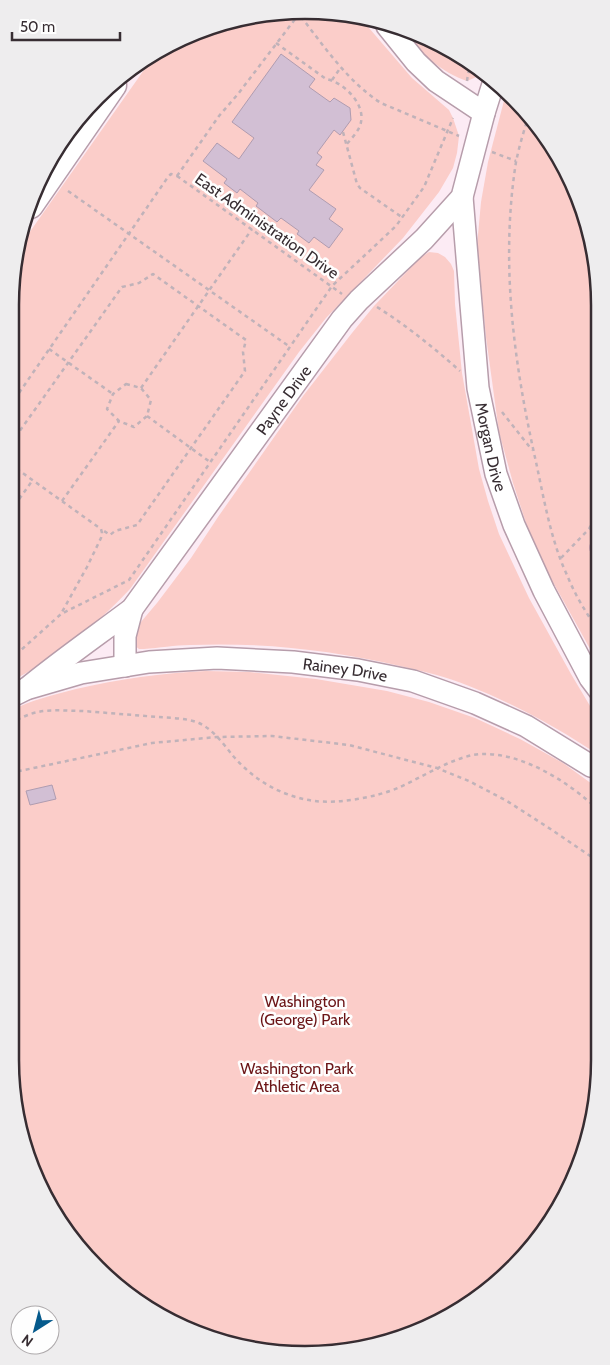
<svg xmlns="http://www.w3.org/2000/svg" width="610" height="1365" font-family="Cabin,sans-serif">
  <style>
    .green { fill: #fbcdc9 }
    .water { fill: #ba96e7; stroke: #9376b1 }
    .building { fill: #d2bfd4; stroke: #af9cb0 }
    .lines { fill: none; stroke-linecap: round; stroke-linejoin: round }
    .minor-casing { stroke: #b79dab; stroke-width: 24 }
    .major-casing { stroke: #b79dab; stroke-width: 29 }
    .path { stroke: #c0b2b9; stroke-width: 2.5; stroke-dasharray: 4 4; stroke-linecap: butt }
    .minor { stroke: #fff; stroke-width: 21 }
    .major { stroke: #fff; stroke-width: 26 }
    .labels { text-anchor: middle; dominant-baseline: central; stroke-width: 5; stroke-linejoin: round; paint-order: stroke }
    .street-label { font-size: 16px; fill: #372d32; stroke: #fefefe }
    .park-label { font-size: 16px; fill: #6b1517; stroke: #fefefe }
    .rim { fill: none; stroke: #372d32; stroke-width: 2.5 }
  </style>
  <rect width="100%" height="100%" fill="#fcebf4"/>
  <!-- green -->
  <g class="green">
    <path d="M305,10L363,21L412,78L449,110L453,118L459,136L457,153L453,168L439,192L403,238L326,318L299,352L130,589C93,628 57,657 10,682V305L22,243L151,60L192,33Z"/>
    <path d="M403,30L418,32L484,71L479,76L467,81C441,73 419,51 403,30Z"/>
    <polygon points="506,93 539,125 577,192 597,266 599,665 549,575 527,526 513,483 499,432 486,337 477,246 481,202 488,162"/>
    <path d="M429,252L438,253L445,257L451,264L454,271L455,304L462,373L479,469L488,501L499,534L529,598L571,674L599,721V755C558,728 515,704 469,686C447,677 423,671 400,666C332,650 259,642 190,645C175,645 159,648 144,649H139L134,645L135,629L157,603L191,558L218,517L303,396L352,333L374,306L420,258Z"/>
    <path d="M206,671L249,672L316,679L387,691L429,702L475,718L520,739L563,763L599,789L600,1060L578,1173L527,1255L452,1316L362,1349H248L158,1316L83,1254L26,1155L10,1060V711C31,700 53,695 76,689C119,679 162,673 206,671Z"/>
  </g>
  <!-- water -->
  <path class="water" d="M598,527V570C588,550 587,546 598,527Z"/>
  <!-- building -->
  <g class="building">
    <polygon points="281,54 315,79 309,87 330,102 334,98 350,108 351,120 340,135 334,130 317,153 322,157 316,165 324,170 309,190 336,209 329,219 343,229 329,248 314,237 309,243 297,234 299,231 281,218 277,222 256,206 258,203 240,189 237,193 224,183 227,179 203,161 217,143 239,159 254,138 232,122"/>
    <polygon points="52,785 56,799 30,805 26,791"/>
  </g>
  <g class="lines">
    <defs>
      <g id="minor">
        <polyline points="387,26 416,62 436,81 484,113"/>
        <path id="s1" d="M462,197L478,388L496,474L514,525L544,591L590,678L599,690"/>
        <polyline points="125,666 125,636 132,609"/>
        <path id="s2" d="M26,689C60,661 96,636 132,609L342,319L359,300L424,239L462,197L484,113L494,81"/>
        <path id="s3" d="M10,697L26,689L81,673L149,662L217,658L293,662L358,670L413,681L475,703L526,726L591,766L599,768"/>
      </g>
      <polyline id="major" points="30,205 113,85"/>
    </defs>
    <!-- minor casing -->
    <use href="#minor" class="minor-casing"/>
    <!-- major casing -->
    <use href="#major" class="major-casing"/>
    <!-- path -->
    <g class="path">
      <path d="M295,12L299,14C323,45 348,82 381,103L459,136"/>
      <path d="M276,43L326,79C343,82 365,103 361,122C360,130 351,139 346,145"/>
      <polyline points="332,80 341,67"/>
      <polyline points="467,81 468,74 471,63"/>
      <path d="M529,115C524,130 519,147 516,162C500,263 514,364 536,462C544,499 551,541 567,575C575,595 586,613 599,631"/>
      <polyline points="343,132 357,184 360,188 403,218"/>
      <polyline points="492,152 516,161"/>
      <polyline points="177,176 342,294"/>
      <polyline points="177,176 219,116 238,94 299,14"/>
      <polyline points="68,191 290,347"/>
      <path d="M377,307C407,326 433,347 460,371"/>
      <polyline points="49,349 113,394"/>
      <polygon points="126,384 141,388 151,400 147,416 134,427 119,421 107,409 113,394"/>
      <polyline points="141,388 252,229"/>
      <polyline points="10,406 168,177 171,174 177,176"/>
      <polyline points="502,412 532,450"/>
      <polyline points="147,416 210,462"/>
      <polyline points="10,464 101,529 102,533 101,538 87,567 62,612"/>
      <path d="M15,468C18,458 18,449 14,439L122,287L139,283L153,274L246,340L243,352L245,371L137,525L115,531L110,535L101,529"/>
      <polyline points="10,490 21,497"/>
      <polyline points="62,501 119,421"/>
      <polyline points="10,512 32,481"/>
      <polyline points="561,558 589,529 598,510"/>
      <polyline points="10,638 24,648"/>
      <polyline points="10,660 61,614 129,580 332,286 396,226 424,187 453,118"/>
      <path d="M10,724C18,719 28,714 38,712C52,709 68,711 83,711C108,713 133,715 158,717C171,718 187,718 199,723C214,730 224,745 234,757C255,781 283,797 315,801C339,804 378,797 400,787C422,777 442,764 465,757C509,743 569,781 599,811"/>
      <polyline points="10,773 152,743 217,737 272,736 349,745 437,768 469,781 507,801 552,830 599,862"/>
    </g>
    <!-- minor -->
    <use href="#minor" class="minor"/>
    <!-- major -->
    <use href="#major" class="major"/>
  </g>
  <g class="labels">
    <!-- street labels -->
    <g class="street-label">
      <text transform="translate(267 226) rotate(35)">East Administration Drive</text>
      <text stroke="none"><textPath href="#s2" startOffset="391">Payne Drive</textPath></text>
      <text stroke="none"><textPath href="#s1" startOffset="252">Morgan Drive</textPath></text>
      <text stroke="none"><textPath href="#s3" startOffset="341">Rainey Drive</textPath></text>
    </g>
    <!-- park labels -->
    <g class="park-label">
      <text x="305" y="1001">Washington<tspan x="305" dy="18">(George) Park</tspan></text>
      <text x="297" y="1068">Washington Park<tspan x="297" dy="18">Athletic Area</tspan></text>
    </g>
  </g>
  <!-- crop -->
  <path d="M0 0H610V1365H0ZM305 19H305A286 286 0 0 1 591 305V1060A286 286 0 0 1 305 1346H305A286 286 0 0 1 19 1060V305A286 286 0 0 1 305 19Z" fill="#eeedee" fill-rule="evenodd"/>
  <path class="rim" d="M305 19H305A286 286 0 0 1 591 305V1060A286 286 0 0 1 305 1346H305A286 286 0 0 1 19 1060V305A286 286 0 0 1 305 19Z"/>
  <!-- north arrow -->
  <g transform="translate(35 1330) rotate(216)"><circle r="24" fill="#fefefe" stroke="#aeaaac"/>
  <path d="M0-4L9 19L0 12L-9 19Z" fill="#055a8c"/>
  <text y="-8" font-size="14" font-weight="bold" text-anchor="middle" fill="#372d32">N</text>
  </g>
  <!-- scale -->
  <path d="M12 32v8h108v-8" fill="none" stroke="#372d32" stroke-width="2.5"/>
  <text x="20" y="32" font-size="15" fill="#372d32" stroke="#fefefe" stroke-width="4" paint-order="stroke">50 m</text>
</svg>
